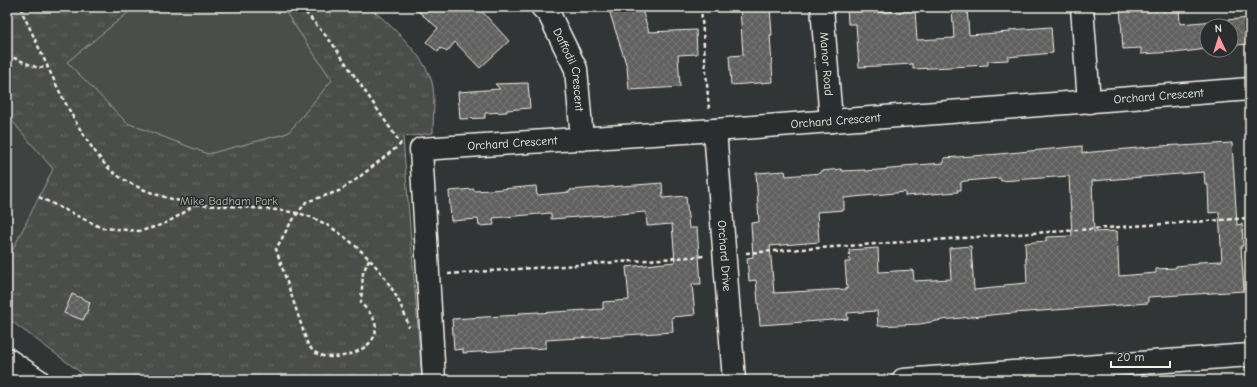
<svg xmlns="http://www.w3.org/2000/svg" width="1257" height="387" font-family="'Comic Neue',sans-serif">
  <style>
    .built { fill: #404242 }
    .grass { fill: url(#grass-tufts); stroke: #a09f9a }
    .pitch { fill: #4b4d4c; stroke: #a09f9a }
    .building { fill: url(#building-cross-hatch); stroke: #f4f1e8; fill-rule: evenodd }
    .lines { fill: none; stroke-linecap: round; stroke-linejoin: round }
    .minor-casing { stroke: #f4f1e8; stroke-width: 25 }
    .path { stroke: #f4f1e8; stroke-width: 2.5; stroke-dasharray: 4 3; stroke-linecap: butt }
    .minor { stroke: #2a2d2e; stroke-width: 22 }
    .labels { text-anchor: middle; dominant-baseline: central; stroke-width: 3; stroke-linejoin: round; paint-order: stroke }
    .street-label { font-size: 12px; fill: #f4f1e8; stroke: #2a2d2e }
    .park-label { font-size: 12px; fill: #b9b8b1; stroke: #2a2d2e }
  </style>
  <defs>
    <pattern id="grass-tufts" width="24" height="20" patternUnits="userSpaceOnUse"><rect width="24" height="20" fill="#4b4d4c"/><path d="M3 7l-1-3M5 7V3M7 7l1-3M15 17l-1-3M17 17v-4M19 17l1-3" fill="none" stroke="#666766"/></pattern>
    <pattern id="building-cross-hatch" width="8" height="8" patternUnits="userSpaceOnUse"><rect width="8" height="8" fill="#5f605f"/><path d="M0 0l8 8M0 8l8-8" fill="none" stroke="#777776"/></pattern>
  </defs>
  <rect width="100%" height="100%" fill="#323535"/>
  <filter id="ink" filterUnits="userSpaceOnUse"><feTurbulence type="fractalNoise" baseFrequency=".025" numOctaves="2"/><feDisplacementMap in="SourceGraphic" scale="8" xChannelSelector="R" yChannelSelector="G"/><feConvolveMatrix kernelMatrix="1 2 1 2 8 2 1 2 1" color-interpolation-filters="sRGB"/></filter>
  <g filter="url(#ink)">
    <!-- built -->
    <polygon class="built" points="7,115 53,168 7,261"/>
    <!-- grass -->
    <path class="grass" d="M7,7H369C390,24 429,59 433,87C435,101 433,119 433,133L403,137L422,380H91L7,318V261L53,169L7,115Z"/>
    <!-- pitch -->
    <polygon class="pitch" points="135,7 282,7 332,80 288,133 208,154 127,123 67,62"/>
    <!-- building -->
    <g class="building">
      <polygon points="413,7 478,7 509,41 480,68 455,42 447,52 441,48 438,52 426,42 438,28"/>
      <polygon points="608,7 641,7 649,32 696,30 697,54 678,55 680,87 629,90 627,67"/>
      <polygon points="740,7 770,7 772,35 770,35 773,82 731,85 729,56 743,55"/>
      <polygon points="847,7 873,7 874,13 915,10 917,40 954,38 952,9 967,8 969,35 1010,32 1010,30 1051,27 1053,53 1008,57 1008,60 988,61 988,65 913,69 913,64 859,67 856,24 848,24"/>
      <polygon points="1120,7 1179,7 1180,24 1250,18 1250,44 1236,45 1236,47 1231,47 1231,26 1207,26 1207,49 1174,53 1174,52 1141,54 1141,48 1123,49"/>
      <polygon points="528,83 530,108 507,110 507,112 485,113 485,118 460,119 458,92 500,89 495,84"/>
      <path d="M1232,143L1237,225L1242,224L1243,246H1241L1244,291L1148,297V303L1001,314L942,320L920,324L878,326L877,311L847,313L848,319L760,325L756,280L749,281L747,258L753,257L751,223L759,222L756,173L785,171L786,176L821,173V171L841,169L842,171L865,170V171L903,168V166L944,163V158L999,154L1082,146V153L1160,146L1180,145V146ZM1204,172L1205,185H1208L1209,213L1219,212L1222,261L1198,262V264L1176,266V268L1156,269V273L1119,276L1117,231L1094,232L1092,181ZM1069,176L1072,236L1046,237V241L1025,243L1027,283L1004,285V287L974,290L971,246L949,248L951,279L914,281L913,270L879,272L878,248L849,250L850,262H845L847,289L774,293L770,246L819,242L817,212L844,210V198L905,192V196L958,192L957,190H961V182L965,181L1000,178L1001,181Z"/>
      <polygon points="662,183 663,198 686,196 689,228 697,228 701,284 692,284 695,315 672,317 673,332 546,340 546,348 463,353 463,349 454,350 452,319 519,315 519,313 539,312 539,313 603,309 603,302 629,300 626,267 675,262 672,224 647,226 646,212 551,219 551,213 493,218 494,225 479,226 478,219 451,221 449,191 474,189 474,191 491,190 536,186 537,195 570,192 570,190"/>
      <polygon points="72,294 90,302 87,312 83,320 64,313"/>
    </g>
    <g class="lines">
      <defs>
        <g id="minor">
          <path id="s1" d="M542,7L549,14L576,69L582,139"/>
          <path id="s2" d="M822,7L831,121"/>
          <polyline points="1082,7 1089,102"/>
          <path id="s3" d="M715,130L734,380"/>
          <polyline points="7,359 38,380"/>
          <path id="s4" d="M434,380L421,149L715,130L1250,89"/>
          <polyline points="903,380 1250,355"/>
        </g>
      </defs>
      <!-- minor casing -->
      <use href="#minor" class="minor-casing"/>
      <!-- path -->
      <g class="path">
        <path d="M22,7L23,14C44,57 62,103 89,143C96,153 104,165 114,173C137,190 167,199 195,204C206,206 217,206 228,206C250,208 276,209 297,213C321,218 344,235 361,251C384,272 400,298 409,327"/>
        <polyline points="301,7 332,43 401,144"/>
        <polyline points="701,7 709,110"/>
        <polyline points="7,55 38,68 48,67"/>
        <polyline points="39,197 102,228 141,231 164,224 182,214 195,204"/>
        <polyline points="746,253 1250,218"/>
        <path d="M369,259L363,273L361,303C365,308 372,314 374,320C385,347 343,361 323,356C316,354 312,350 308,345L276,249L290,224L306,202L339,191L353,182L401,144"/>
        <polyline points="448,274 705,256"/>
      </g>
      <!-- minor -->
      <use href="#minor" class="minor"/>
    </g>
  </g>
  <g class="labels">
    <!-- street labels -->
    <g class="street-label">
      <text stroke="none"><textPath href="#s2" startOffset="57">Manor Road</textPath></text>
      <text stroke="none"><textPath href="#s1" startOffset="70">Daffodil Crescent</textPath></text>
      <text stroke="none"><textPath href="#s4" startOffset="971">Orchard Crescent</textPath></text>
      <text stroke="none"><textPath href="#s4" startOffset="647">Orchard Crescent</textPath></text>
      <text stroke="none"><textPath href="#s4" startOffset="323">Orchard Crescent</textPath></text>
      <text stroke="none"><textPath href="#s3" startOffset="126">Orchard Drive</textPath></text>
    </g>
    <!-- park labels -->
    <g class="park-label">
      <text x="229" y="201">Mike Badham Park</text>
    </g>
  </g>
  <!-- margin -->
  <rect width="1257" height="387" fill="none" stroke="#2a2d2e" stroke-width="24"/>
  <rect x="12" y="12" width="1233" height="363" fill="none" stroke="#f4f1e8" stroke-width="1.5" filter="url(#ink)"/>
  <!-- north arrow -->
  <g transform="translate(1219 38) rotate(356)"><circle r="19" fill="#2a2d2e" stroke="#7b7b78"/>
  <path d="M0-3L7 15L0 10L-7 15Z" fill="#ff9aa2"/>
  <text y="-6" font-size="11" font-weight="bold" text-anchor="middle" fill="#f4f1e8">N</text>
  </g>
  <!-- scale -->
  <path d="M1111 361v6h59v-6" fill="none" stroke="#f4f1e8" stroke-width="2"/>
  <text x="1117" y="361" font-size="12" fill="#f4f1e8" stroke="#2a2d2e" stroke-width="3" paint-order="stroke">20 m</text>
</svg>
